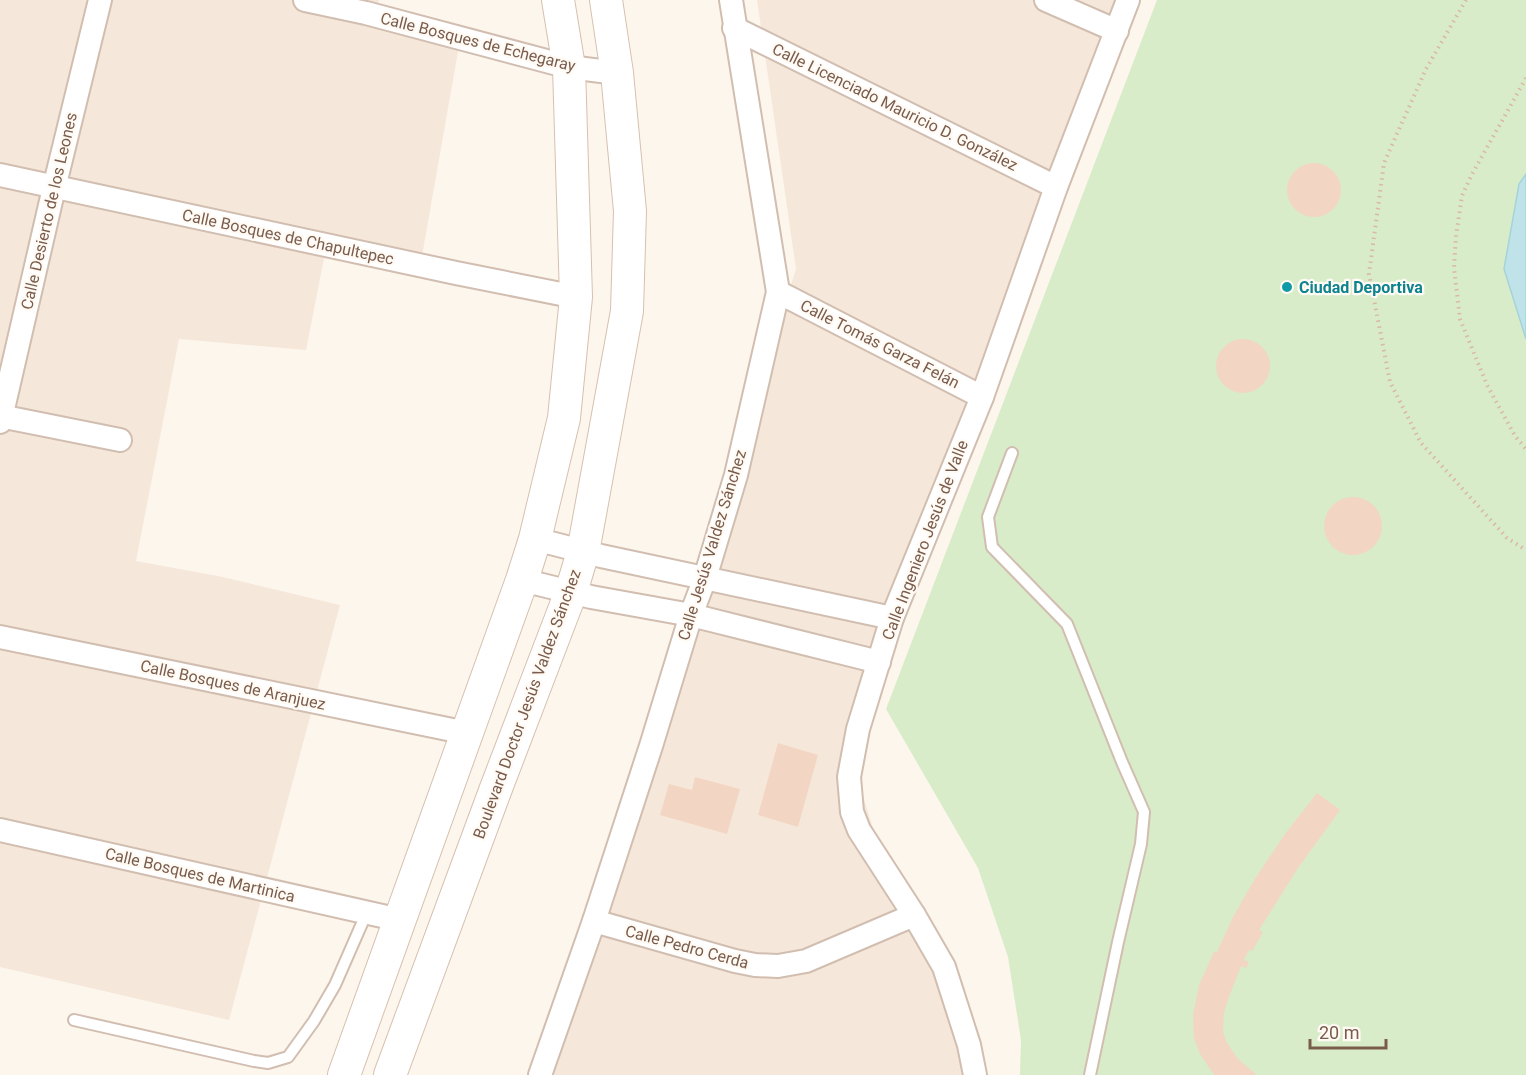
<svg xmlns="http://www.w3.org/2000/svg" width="1526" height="1075" font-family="Roboto,sans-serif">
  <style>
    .residential { fill: #f5e8da }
    .green { fill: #d8ecc9 }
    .water { fill: #bfe3e8; stroke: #a5d3da; stroke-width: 1.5 }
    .building { fill: #f3d5c3 }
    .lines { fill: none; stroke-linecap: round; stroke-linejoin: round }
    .service-casing { stroke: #d1beb0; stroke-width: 14 }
    .minor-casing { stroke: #d1beb0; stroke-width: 26 }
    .secondary-casing { stroke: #d6c0b0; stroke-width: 34 }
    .path { stroke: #d9b8a5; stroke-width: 4; stroke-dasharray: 1.5 4.5; stroke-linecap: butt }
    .service { stroke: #fff; stroke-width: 10 }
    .minor { stroke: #fff; stroke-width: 22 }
    .secondary { stroke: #fff; stroke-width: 32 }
    .culture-dot { fill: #0f9aa8; stroke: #fffaf3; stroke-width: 2 }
    .labels { text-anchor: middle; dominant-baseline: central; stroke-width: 4.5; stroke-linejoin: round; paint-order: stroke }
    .street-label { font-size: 16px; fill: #7a5c4d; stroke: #fffaf3 }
    .culture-label { font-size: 16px; font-weight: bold; fill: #0d838f; stroke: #fffaf3; text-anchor: start }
  </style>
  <rect width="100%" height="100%" fill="#fdf6ec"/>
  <!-- residential -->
  <g class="residential">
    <polygon points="0,0 379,0 373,24 459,46 422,256 329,233 306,350 179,339 136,561 223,577 340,605 229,1020 0,967"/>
    <polygon points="757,0 1115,0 855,709 850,754 898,909 946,980 971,1075 536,1075 796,269"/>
  </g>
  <!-- green -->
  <polygon class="green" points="1157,0 1526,0 1526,1075 1020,1075 1021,1040 1008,957 978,868 886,709"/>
  <!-- water -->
  <polygon class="water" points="1526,174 1526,339 1504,269 1519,184"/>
  <!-- building -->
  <g class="building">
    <circle cx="1314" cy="190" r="27"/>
    <circle cx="1243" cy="366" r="27"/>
    <circle cx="1353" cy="526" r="29"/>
    <polygon points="778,743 818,755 798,827 758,815"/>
    <polygon points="695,777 740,789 727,834 660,815 669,784 692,790"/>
    <polygon points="1317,793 1340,810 1298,868 1259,930 1263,932 1252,951 1249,950 1244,960 1249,962 1246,968 1241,966 1227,1002 1224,1013 1223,1032 1227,1043 1238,1059 1257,1075 1214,1075 1200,1054 1194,1038 1193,1015 1199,985 1214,952 1217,952 1232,919 1254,880 1285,834"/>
  </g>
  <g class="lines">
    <defs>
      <g id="service">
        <polyline points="1012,453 988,517 992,547 1067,624 1122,762 1144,812 1141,844 1118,942 1090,1075"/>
        <polyline points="74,1020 254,1061 268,1063 288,1057 314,1021 335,985 367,912"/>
      </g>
      <g id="minor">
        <polyline points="305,0 366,13 569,67 617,73"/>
        <polyline points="1046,0 1117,31"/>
        <polyline points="734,28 1056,187"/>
        <polyline points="0,175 456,273 576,297"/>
        <polyline points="778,292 982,397"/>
        <polyline points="0,416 120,440"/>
        <polyline points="0,422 54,188 100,0"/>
        <polyline points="535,539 601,556 892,618"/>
        <polyline points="522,580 591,597 691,615 879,662"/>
        <polyline points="0,637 467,733"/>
        <polyline points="0,830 400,920"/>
        <polyline points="594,921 735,961 755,965 778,966 806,961 914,915"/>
        <polyline points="540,1075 594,921 651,746 691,615 705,578 736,475 778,292 731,0"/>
        <polyline points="975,1075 969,1045 944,967 914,915 859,830 852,812 849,777 858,729 892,618 982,397 1056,187 1128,0"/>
      </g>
      <g id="secondary">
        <polyline points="344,1075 522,580 535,539 564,418 576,297 569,67 558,0"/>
        <polyline points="390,1075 495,791 571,592 583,552 627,311 630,211 617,73 606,0"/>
      </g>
    </defs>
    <!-- service casing -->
    <use href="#service" class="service-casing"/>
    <!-- minor casing -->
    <use href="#minor" class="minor-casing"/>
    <!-- secondary casing -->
    <use href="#secondary" class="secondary-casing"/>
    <!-- path -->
    <g class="path">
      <polyline points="1466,0 1426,69 1384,163 1369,274 1390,382 1421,443 1507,538 1526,550"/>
      <polyline points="1526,78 1471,176 1462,196 1456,236 1454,268 1460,319 1487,385 1515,436 1526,449"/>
    </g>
    <!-- service -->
    <use href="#service" class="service"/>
    <!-- minor -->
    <use href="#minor" class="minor"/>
    <!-- secondary -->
    <use href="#secondary" class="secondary"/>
  </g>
  <!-- markers -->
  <circle class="culture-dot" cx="1287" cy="287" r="6"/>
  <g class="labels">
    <!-- street labels -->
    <g class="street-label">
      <text transform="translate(478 42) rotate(14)">Calle Bosques de Echegaray</text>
      <text transform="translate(895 107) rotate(26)">Calle Licenciado Mauricio D. González</text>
      <text transform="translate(49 211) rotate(-77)">Calle Desierto de los Leones</text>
      <text transform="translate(288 237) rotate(12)">Calle Bosques de Chapultepec</text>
      <text transform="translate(880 344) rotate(27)">Calle Tomás Garza Felán</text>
      <text transform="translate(925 540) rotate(-69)">Calle Ingeniero Jesús de Valle</text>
      <text transform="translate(712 545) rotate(-73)">Calle Jesús Valdez Sánchez</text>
      <text transform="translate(233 685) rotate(12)">Calle Bosques de Aranjuez</text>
      <text transform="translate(527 704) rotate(-70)">Boulevard Doctor Jesús Valdez Sánchez</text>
      <text transform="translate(200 875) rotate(13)">Calle Bosques de Martinica</text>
      <text transform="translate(687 947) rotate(15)">Calle Pedro Cerda</text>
    </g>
    <!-- culture labels -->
    <g class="culture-label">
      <text x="1299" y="287">Ciudad Deportiva</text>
    </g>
  </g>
  <!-- scale -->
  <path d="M1310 1039v9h76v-9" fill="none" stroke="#7a5c4d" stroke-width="3"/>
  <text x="1319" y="1039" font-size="18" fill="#7a5c4d" stroke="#fffaf3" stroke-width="4.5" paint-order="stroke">20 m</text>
</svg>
